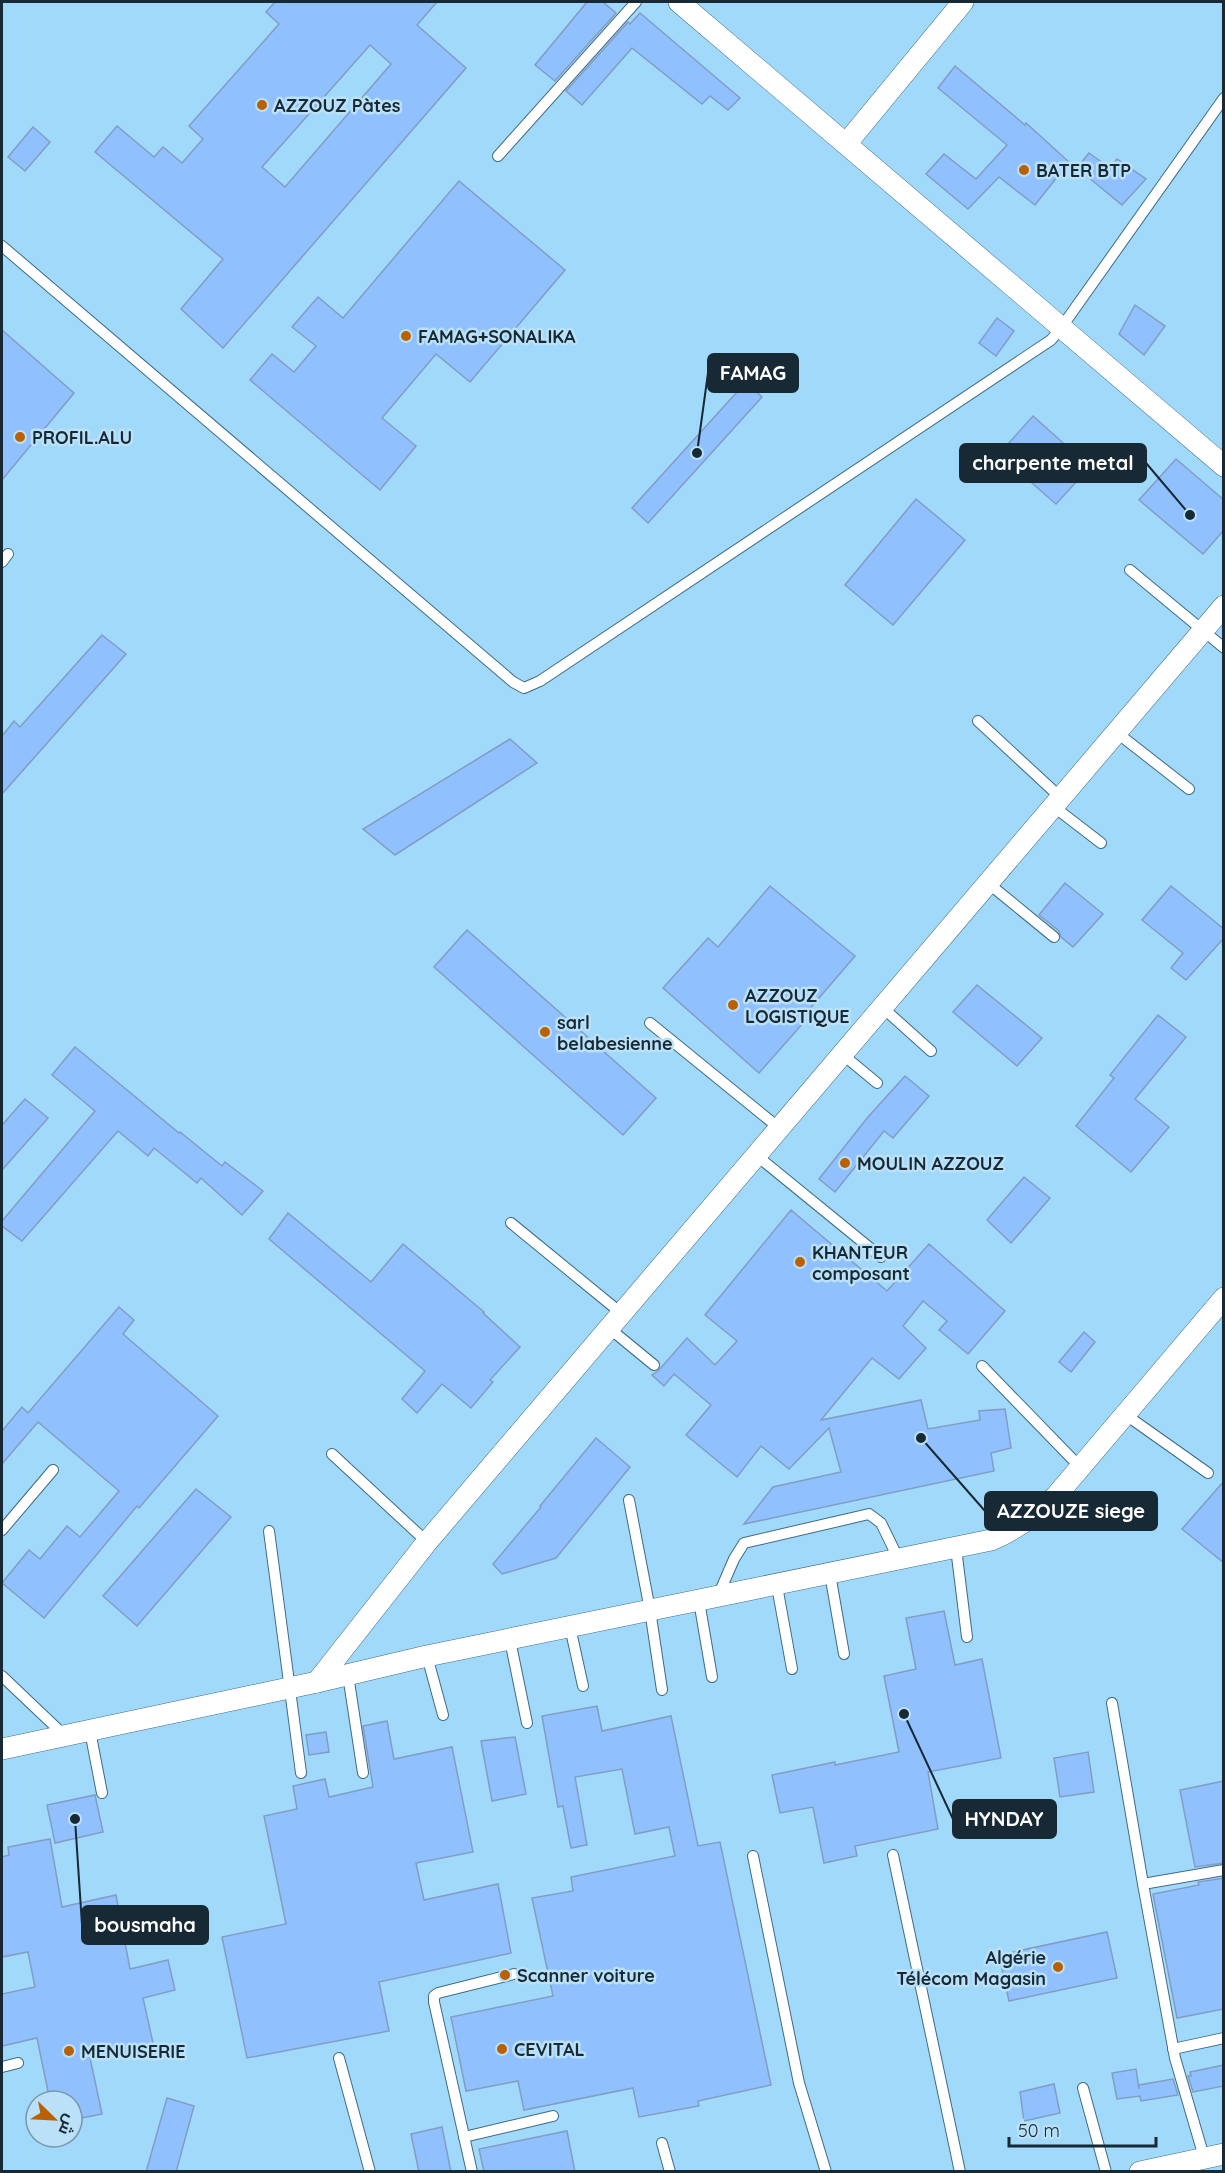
<svg xmlns="http://www.w3.org/2000/svg" width="1225" height="2173" font-family="Quicksand,Cairo,sans-serif">
  <style>
    .built { fill: #a1d9fb; fill-rule: evenodd }
    .building { fill: #91c0fe; stroke: #819dc3; stroke-width: 1.5; fill-rule: evenodd }
    .lines { fill: none; stroke-linecap: round; stroke-linejoin: round }
    .lane-casing { stroke: #3e6b85; stroke-width: 12 }
    .street-casing { stroke: #3e6b85; stroke-width: 22 }
    .lane { stroke: #fff; stroke-width: 10 }
    .street { stroke: #fff; stroke-width: 21 }
    .poi-dot { fill: #ba6001; stroke: #bbe1f9; stroke-width: 2 }
    .labels { text-anchor: middle; dominant-baseline: central; stroke-width: 5; stroke-linejoin: round; paint-order: stroke }
    .poi-label { font-size: 18px; font-weight: bold; fill: #162934; stroke: #bbe1f9; text-anchor: start }
    .leader { fill: none; stroke: #162934; stroke-width: 2 }
    .callout-dot { fill: #162934; stroke: #bbe1f9; stroke-width: 2 }
    .callout { fill: #162934; stroke: #162934; stroke-width: 2 }
    .callout-label { font-size: 20px; text-anchor: middle; font-weight: bold; fill: #fff }
  </style>
  <rect width="100%" height="100%" fill="#bbe1f9"/>
  <!-- built -->
  <path class="built" d="M2,2H1223V2171L2,2172ZM36,2101H72V2137H36Z"/>
  <!-- building -->
  <g class="building">
    <path d="M275,2H437L417,25L466,68L223,348L181,309L223,259L95,152L117,126L154,157L163,147L182,163L203,139L189,126L279,24L266,12ZM370,45L391,64L285,187L262,167Z"/>
    <polygon points="587,2 603,2 616,13 555,81 535,65"/>
    <polygon points="640,13 740,98 728,110 710,96 702,104 632,48 582,105 566,91 628,22 630,24"/>
    <polygon points="955,66 1025,125 1026,123 1069,162 1035,205 999,177 968,209 926,174 944,154 976,179 1007,145 938,88"/>
    <polygon points="33,127 50,142 25,171 8,157"/>
    <polygon points="1089,153 1110,168 1117,159 1146,179 1122,205 1077,168"/>
    <polygon points="459,181 565,270 470,382 436,354 382,418 416,446 380,490 250,380 272,354 294,372 316,346 292,327 318,297 343,318"/>
    <polygon points="1135,305 1165,326 1144,355 1119,334"/>
    <polygon points="997,318 1014,331 996,356 979,343"/>
    <polygon points="2,330 74,393 2,480"/>
    <polygon points="746,382 762,397 648,523 632,508"/>
    <polygon points="1033,416 1090,467 1056,504 999,454"/>
    <polygon points="1176,459 1224,500 1224,530 1203,554 1139,500"/>
    <polygon points="916,499 965,540 893,625 845,585"/>
    <polygon points="102,635 126,654 2,794 2,736 14,721 20,727"/>
    <polygon points="510,739 537,763 395,855 363,829"/>
    <polygon points="1065,883 1103,914 1073,947 1061,937 1059,931 1039,915"/>
    <polygon points="770,886 855,956 801,1019 804,1022 759,1073 663,988 708,938 718,947"/>
    <polygon points="1171,886 1224,929 1224,938 1186,980 1171,968 1183,953 1142,920"/>
    <polygon points="467,930 656,1098 623,1135 434,967"/>
    <polygon points="977,985 1042,1038 1017,1066 953,1012"/>
    <polygon points="1158,1015 1186,1037 1135,1099 1169,1127 1131,1172 1076,1126 1114,1078 1110,1075"/>
    <polygon points="75,1047 179,1133 180,1132 222,1166 225,1162 263,1191 242,1215 201,1178 197,1183 154,1148 148,1156 118,1131 22,1241 2,1226 2,1221 95,1111 52,1075"/>
    <polygon points="905,1076 929,1096 893,1138 884,1131 835,1192 819,1179 868,1117"/>
    <polygon points="25,1099 48,1118 2,1170 2,1125"/>
    <polygon points="1024,1177 1050,1198 1011,1243 987,1220"/>
    <polygon points="791,1210 887,1291 929,1244 1005,1311 968,1354 939,1330 947,1321 923,1301 903,1326 926,1348 899,1379 872,1358 821,1420 921,1400 928,1429 980,1420 979,1411 1005,1409 1011,1448 991,1453 994,1471 744,1524 773,1487 841,1472 829,1428 789,1469 761,1446 737,1477 686,1435 711,1405 674,1374 664,1386 652,1375 659,1370 687,1338 715,1365 737,1341 705,1315"/>
    <polygon points="288,1213 371,1282 403,1244 484,1312 483,1313 520,1347 490,1380 493,1382 471,1408 442,1384 417,1413 402,1399 425,1371 269,1239"/>
    <polygon points="119,1307 134,1320 123,1334 218,1416 139,1508 137,1506 44,1618 2,1583 29,1550 40,1559 67,1526 80,1537 119,1491 38,1422 2,1464 2,1431 22,1407 28,1413"/>
    <polygon points="1084,1332 1095,1342 1071,1372 1059,1362"/>
    <polygon points="596,1438 630,1467 556,1558 502,1574 493,1564 541,1507 540,1506"/>
    <polygon points="1224,1481 1224,1563 1182,1529"/>
    <polygon points="196,1489 231,1517 137,1626 103,1596"/>
    <polygon points="944,1611 955,1665 982,1659 1001,1758 928,1772 938,1829 855,1846 857,1856 824,1863 813,1807 780,1813 772,1775 835,1762 835,1765 899,1752 884,1676 916,1669 906,1618"/>
    <polygon points="597,1706 602,1731 671,1716 698,1846 720,1842 771,2085 698,2101 699,2106 639,2117 633,2088 524,2110 518,2081 466,2091 451,2017 553,1996 532,1898 573,1891 571,1877 675,1856 669,1827 635,1834 622,1769 575,1777 587,1845 571,1848 563,1806 558,1807 542,1716"/>
    <polygon points="387,1721 394,1759 452,1747 473,1852 416,1863 424,1900 498,1884 511,1953 379,1982 389,2031 247,2058 222,1937 286,1924 264,1816 297,1809 293,1786 325,1779 329,1797 373,1787 363,1726"/>
    <polygon points="326,1732 329,1752 309,1755 306,1735"/>
    <polygon points="515,1737 526,1794 492,1801 481,1741"/>
    <polygon points="1088,1752 1094,1792 1060,1797 1054,1758"/>
    <polygon points="1224,1781 1224,1863 1195,1867 1180,1790"/>
    <polygon points="95,1795 103,1832 55,1843 47,1805"/>
    <polygon points="50,1839 62,1907 116,1895 130,1969 168,1960 175,1990 143,1998 155,2052 124,2059 121,2046 89,2053 102,2114 72,2120 72,2101 50,2101 37,2038 2,2046 2,1994 35,1987 28,1952 2,1957 2,1857 9,1855 8,1847"/>
    <polygon points="1224,1878 1224,2009 1177,2018 1153,1894 1199,1885 1198,1882"/>
    <polygon points="1107,1932 1117,1978 1009,2001 999,1955"/>
    <polygon points="1224,2065 1224,2086 1193,2092 1188,2076 1191,2076 1190,2072"/>
    <polygon points="1136,2069 1139,2089 1139,2085 1173,2079 1178,2095 1141,2101 1140,2096 1117,2099 1112,2073"/>
    <polygon points="1054,2084 1060,2113 1024,2121 1020,2092"/>
    <polygon points="167,2098 194,2106 176,2172 146,2172"/>
    <polygon points="442,2127 451,2172 419,2172 411,2134"/>
    <polygon points="567,2131 575,2172 484,2172 479,2149"/>
  </g>
  <g class="lines">
    <defs>
      <g id="lane">
        <polyline points="498,156 636,2"/>
        <polyline points="2,246 513,682 524,688 540,681 1051,340 1061,328 1224,98"/>
        <polyline points="2,562 8,554"/>
        <polyline points="1130,570 1224,648"/>
        <polyline points="978,721 1060,797"/>
        <polyline points="1116,732 1189,789"/>
        <polyline points="1053,806 1101,843"/>
        <polyline points="988,883 1054,937"/>
        <polyline points="882,1007 931,1051"/>
        <polyline points="650,1023 779,1128"/>
        <polyline points="842,1054 877,1083"/>
        <polyline points="756,1155 881,1257"/>
        <polyline points="511,1223 621,1313"/>
        <polyline points="609,1328 654,1365"/>
        <polyline points="982,1366 1081,1468"/>
        <polyline points="1126,1415 1208,1473"/>
        <polyline points="332,1454 427,1542"/>
        <polyline points="629,1500 650,1610 662,1690"/>
        <polyline points="2,1530 53,1470"/>
        <polyline points="269,1531 301,1773"/>
        <polyline points="956,1548 967,1637"/>
        <polyline points="830,1574 844,1654"/>
        <polyline points="777,1586 792,1669"/>
        <polyline points="718,1596 734,1559 744,1543 869,1514 881,1523 899,1560"/>
        <polyline points="699,1601 712,1677"/>
        <polyline points="570,1627 583,1686"/>
        <polyline points="510,1640 527,1723"/>
        <polyline points="427,1656 443,1715"/>
        <polyline points="348,1675 363,1773"/>
        <polyline points="2,1676 64,1735"/>
        <polyline points="1112,1703 1143,1884"/>
        <polyline points="90,1731 102,1793"/>
        <polyline points="893,1855 960,2172"/>
        <polyline points="753,1856 799,2083 826,2172"/>
        <polyline points="1173,2049 1224,2038"/>
        <polyline points="339,2058 370,2172"/>
        <polyline points="2,2067 18,2063"/>
        <polyline points="1083,2088 1106,2172"/>
        <polyline points="464,2137 553,2116"/>
        <polyline points="662,2143 670,2172"/>
        <polyline points="1204,2157 1175,2058 1143,1884 1224,1870"/>
        <polyline points="472,2172 434,2002 434,1996 438,1993 514,1974"/>
      </g>
      <g id="street">
        <polyline points="679,2 1224,466"/>
        <polyline points="846,144 963,2"/>
        <polyline points="317,1682 427,1542 1224,606"/>
        <path d="M2,1749L317,1682L427,1656L991,1540C1017,1529 1036,1515 1056,1496L1224,1298"/>
        <polyline points="1140,2172 1224,2154"/>
      </g>
    </defs>
    <!-- lane casing -->
    <use href="#lane" class="lane-casing"/>
    <!-- street casing -->
    <use href="#street" class="street-casing"/>
    <!-- lane -->
    <use href="#lane" class="lane"/>
    <!-- street -->
    <use href="#street" class="street"/>
  </g>
  <!-- markers -->
  <g class="poi-dot">
    <circle cx="262" cy="105" r="6"/>
    <circle cx="1024" cy="170" r="6"/>
    <circle cx="406" cy="336" r="6"/>
    <circle cx="20" cy="437" r="6"/>
    <circle cx="733" cy="1005" r="6"/>
    <circle cx="545" cy="1032" r="6"/>
    <circle cx="845" cy="1163" r="6"/>
    <circle cx="800" cy="1262" r="6"/>
    <circle cx="1058" cy="1967" r="6"/>
    <circle cx="505" cy="1975" r="6"/>
    <circle cx="502" cy="2049" r="6"/>
    <circle cx="69" cy="2051" r="6"/>
  </g>
  <g class="labels">
    <!-- poi labels -->
    <g class="poi-label">
      <text x="274" y="105">AZZOUZ Pàtes</text>
      <text x="1036" y="170">BATER BTP</text>
      <text x="418" y="336">FAMAG+SONALIKA</text>
      <text x="32" y="437">PROFIL.ALU</text>
      <text x="745" y="995">AZZOUZ<tspan x="745" dy="21">LOGISTIQUE</tspan></text>
      <text x="557" y="1022">sarl<tspan x="557" dy="21">belabesienne</tspan></text>
      <text x="857" y="1163">MOULIN AZZOUZ</text>
      <text x="812" y="1252">KHANTEUR<tspan x="812" dy="21">composant</tspan></text>
      <text x="1046" y="1957" text-anchor="end">Algérie<tspan x="1046" dy="21">Télécom Magasin</tspan></text>
      <text x="517" y="1975">Scanner voiture</text>
      <text x="514" y="2049">CEVITAL</text>
      <text x="81" y="2051">MENUISERIE</text>
    </g>
  </g>
  <!-- callouts -->
  <path class="leader" d="M697 453L708 373M1190 515L1146 463M921 1438L985 1511M904 1714L953 1819M75 1819L82 1925"/>
  <g class="callout-dot">
    <circle cx="697" cy="453" r="6"/>
    <circle cx="1190" cy="515" r="6"/>
    <circle cx="921" cy="1438" r="6"/>
    <circle cx="904" cy="1714" r="6"/>
    <circle cx="75" cy="1819" r="6"/>
  </g>
  <g class="callout">
    <rect x="708" y="354" width="90" height="38" rx="6"/>
    <rect x="960" y="444" width="186" height="38" rx="6"/>
    <rect x="985" y="1492" width="172" height="38" rx="6"/>
    <rect x="953" y="1800" width="103" height="38" rx="6"/>
    <rect x="82" y="1906" width="126" height="38" rx="6"/>
  </g>
  <g class="callout-label">
    <text x="753" y="380">FAMAG</text>
    <text x="1053" y="470">charpente metal</text>
    <text x="1071" y="1518">AZZOUZE siege</text>
    <text x="1004" y="1826">HYNDAY</text>
    <text x="145" y="1932">bousmaha</text>
  </g>
  <!-- border -->
  <rect width="1225" height="2173" fill="none" stroke="#162934" stroke-width="6"/>
  <!-- north arrow -->
  <g transform="translate(54 2119) rotate(114)"><circle r="28" fill="#bbe1f9" stroke="#7997aa" stroke-width="1.5"/>
  <path d="M0-4.5L10 22L0 15L-10 22Z" fill="#ba6001"/>
  <text y="-9" font-size="16" font-weight="bold" text-anchor="middle" fill="#162934">ش</text>
  </g>
  <!-- scale -->
  <path d="M1009 2137v9h147v-9" fill="none" stroke="#162934" stroke-width="3"/>
  <text x="1018" y="2137" font-size="18" fill="#162934" stroke="#bbe1f9" stroke-width="4.5" paint-order="stroke">50 m</text>
</svg>
